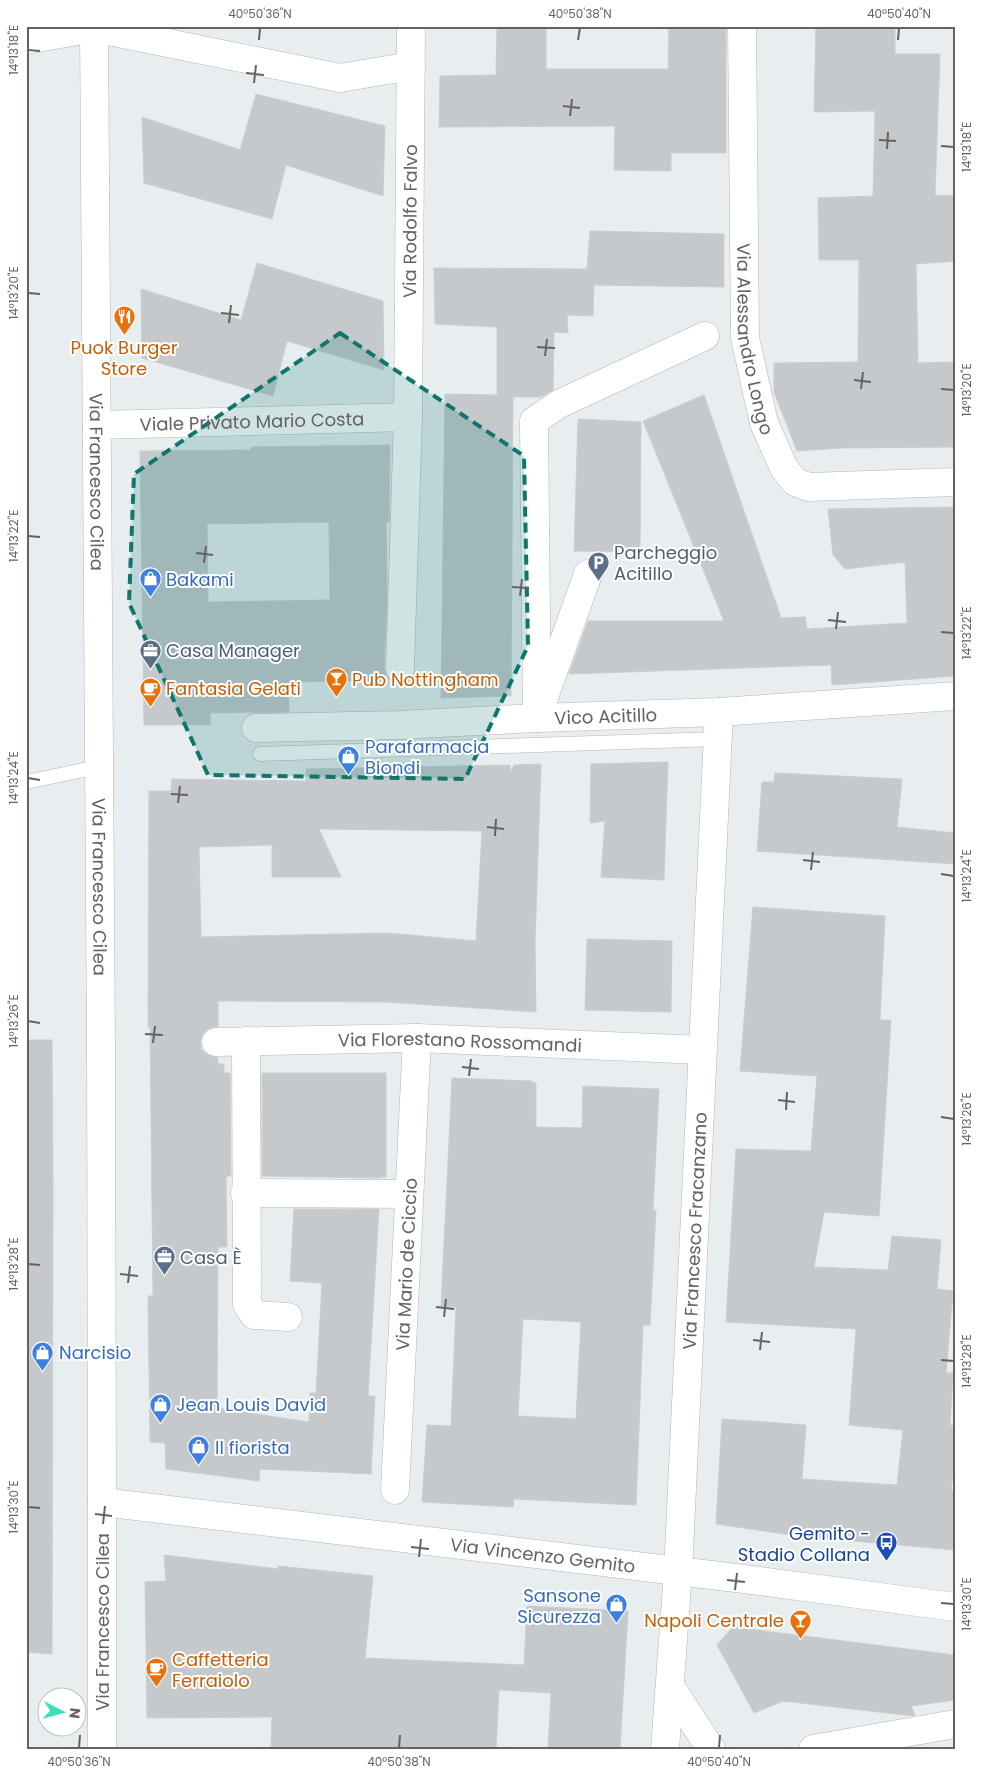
<svg xmlns="http://www.w3.org/2000/svg" width="981" height="1775" font-family="Poppins,sans-serif">
  <style>
    .building { fill: #c5c9cc; stroke: #c7cfd5; fill-rule: evenodd }
    .lines { fill: none; stroke-linecap: round; stroke-linejoin: round }
    .service-casing { stroke: #b9b5b3; stroke-width: 15 }
    .minor-casing { stroke: #b9b5b3; stroke-width: 29 }
    .tertiary-casing { stroke: #b9b5b3; stroke-width: 29 }
    .secondary-casing { stroke: #b9b5b2; stroke-width: 29 }
    .service { stroke: #fff; stroke-width: 14 }
    .minor { stroke: #fff; stroke-width: 28 }
    .tertiary { stroke: #fff; stroke-width: 28 }
    .secondary { stroke: #fff; stroke-width: 28 }
    .marked { fill: #0f766e; fill-opacity: 0.2; stroke: #0f766e; stroke-width: 4; stroke-dasharray: 10 6; stroke-linejoin: round }
    .ticks { fill: none; stroke: #67615f; stroke-width: 2 }
    .labels { text-anchor: middle; dominant-baseline: central; stroke-width: 4; stroke-linejoin: round; paint-order: stroke }
    .street-label { font-size: 18px; fill: #67615f; stroke: #fff }
    .food-label { font-size: 18px; fill: #c56008; stroke: #fff; text-anchor: start }
    .service-label { font-size: 18px; fill: #4e5e75; stroke: #fff; text-anchor: start }
    .shop-label { font-size: 18px; fill: #366cbe; stroke: #fff; text-anchor: start }
    .transit-label { font-size: 18px; fill: #164399; stroke: #fff; text-anchor: end }
    .neatline { fill: none; stroke: #67615f; stroke-width: 2 }
    .ticks-label { font-size: 12px; text-anchor: middle; fill: #67615f }
  </style>
  <rect width="100%" height="100%" fill="#e8edf0"/>
  <!-- building -->
  <g class="building">
    <polygon points="497,26 546,26 546,69 668,69 669,26 726,26 726,153 671,153 671,171 614,170 615,126 439,127 440,76 496,75"/>
    <polygon points="816,26 895,26 895,54 940,54 935,195 955,196 955,261 916,264 918,363 955,362 955,447 841,448 797,451 774,392 774,363 858,362 859,260 819,260 818,198 873,196 875,111 814,112"/>
    <polygon points="256,94 385,126 383,196 286,165 272,219 144,183 142,117 240,150"/>
    <polygon points="590,231 724,234 724,287 594,285 593,316 567,315 568,333 554,332 553,390 541,397 513,397 511,696 441,698 445,394 497,395 497,327 435,324 434,268 587,269"/>
    <polygon points="257,263 383,301 384,370 287,341 273,396 142,358 141,289 241,320"/>
    <polygon points="704,395 781,618 805,617 807,629 907,623 905,562 845,569 833,555 828,509 955,507 955,676 832,685 831,665 569,674 588,621 724,621 643,421"/>
    <polygon points="578,419 641,422 640,552 574,551"/>
    <path d="M390,445L389,522H386L387,599L384,668L387,680L288,682L289,712L210,713V725H144L140,451L251,450V447ZM329,522L330,600L208,602L207,524Z"/>
    <polygon points="668,762 664,880 601,877 605,821 590,823 591,764"/>
    <path d="M541,764L535,944L536,1012L386,1002L218,1001V1026L208,1029L203,1034L200,1042L202,1050L208,1055L218,1058V1064H224V1073H230L231,1176H226L227,1247H218L217,1408L309,1422L310,1393H316L322,1283L290,1281L294,1209H379L368,1396H375L371,1474L260,1469L259,1481L166,1469L165,1443L150,1442L148,1296H153L150,1027H148L149,791H171L172,779L306,781V769L510,765V773L514,765ZM319,829L482,831L476,941L387,933L201,937L199,847L272,845V877H341Z"/>
    <polygon points="775,773 902,779 897,827 955,833 955,864 757,851 762,782 774,782"/>
    <polygon points="753,907 885,916 880,1020 891,1020 879,1216 824,1212 814,1267 888,1270 892,1236 941,1240 937,1289 953,1291 946,1373 953,1373 950,1425 955,1426 955,1455 951,1491 955,1491 955,1550 798,1536 716,1524 722,1419 806,1425 802,1479 897,1485 903,1430 849,1425 856,1329 726,1322 736,1149 811,1151 817,1076 740,1071"/>
    <polygon points="587,939 672,941 671,1012 585,1010"/>
    <polygon points="26,1040 52,1040 53,1189 52,1654 26,1652"/>
    <polygon points="262,1073 386,1073 386,1177 380,1177 380,1178 262,1176"/>
    <path d="M452,1078L532,1081V1083H536V1127L582,1128L583,1086L659,1089L653,1210H656L650,1325H643L636,1505L514,1499L513,1507L422,1502L427,1425L451,1426L456,1307L441,1306ZM523,1319L581,1322L576,1419L518,1416Z"/>
    <polygon points="164,1555 278,1569 278,1566 373,1576 365,1658 524,1665 527,1606 628,1611 620,1749 548,1749 551,1693 499,1690 496,1749 271,1749 272,1717 147,1718 145,1582 166,1581"/>
    <polygon points="733,1627 955,1655 955,1700 911,1706 915,1715 913,1716 783,1701 754,1713 717,1645"/>
  </g>
  <g class="lines">
    <defs>
      <g id="service">
        <polyline points="260,754 718,739"/>
        <polyline points="26,782 98,767"/>
      </g>
      <g id="minor">
        <path id="s1" d="M742,26L745,338L764,423L784,468L795,482L809,487L955,482"/>
        <polyline points="26,40 94,28 340,78 411,66"/>
        <path id="s2" d="M97,425L408,417"/>
        <path id="s3" d="M400,669L408,417L411,26"/>
        <polyline points="543,700 588,574"/>
        <polyline points="537,718 534,421 559,404 705,336"/>
        <path id="s4" d="M256,728L400,725L537,718L719,712L955,696"/>
        <polyline points="246,1041 247,1304 254,1315 288,1317"/>
        <path id="s5" d="M216,1042L417,1038L702,1050"/>
        <polyline points="245,1193 409,1194"/>
        <path id="s6" d="M395,1490L417,1038"/>
        <polyline points="670,1686 711,1749"/>
        <path id="s7" d="M665,1749L678,1572L719,712"/>
        <polyline points="813,1749 955,1724"/>
      </g>
      <polyline id="tertiary" points="102,1502 102,1749"/>
      <g id="secondary">
        <path id="s8" d="M94,26L101,1047L102,1502L736,1578L955,1607"/>
      </g>
    </defs>
    <!-- service casing -->
    <use href="#service" class="service-casing"/>
    <!-- minor casing -->
    <use href="#minor" class="minor-casing"/>
    <!-- tertiary casing -->
    <use href="#tertiary" class="tertiary-casing"/>
    <!-- secondary casing -->
    <use href="#secondary" class="secondary-casing"/>
    <!-- service -->
    <use href="#service" class="service"/>
    <!-- minor -->
    <use href="#minor" class="minor"/>
    <!-- tertiary -->
    <use href="#tertiary" class="tertiary"/>
    <!-- secondary -->
    <use href="#secondary" class="secondary"/>
  </g>
  <!-- marked area -->
  <path class="marked" d="M340,333L524,456L528,646L465,779L208,775L129,603L134,474Z"/>
  <!-- ticks -->
  <path class="ticks" d="M259,40L260,28M578,40L580,28M898,40L899,28M28,50L40,51M246,73L264,75M254,83L256,65M563,106L580,108M570,116L572,99M879,140L896,141M941,146L954,147M887,149L888,132M28,293L40,294M221,313L239,315M229,323L231,305M537,347L555,348M545,356L547,339M854,380L871,382M861,389L863,372M941,389L954,390M28,536L40,537M196,553L213,555M204,563L206,546M512,587L529,588M520,596L522,579M828,620L846,622M836,629L838,612M941,632L954,633M28,778L40,780M171,794L188,795M178,803L180,786M487,827L504,829M495,836L496,819M803,860L820,862M811,870L813,852M941,874L954,876M28,1021L40,1023M145,1034L163,1035M153,1043L155,1026M462,1067L479,1069M469,1076L471,1059M778,1100L795,1102M786,1110L787,1092M941,1117L954,1119M28,1264L40,1265M120,1274L138,1276M128,1283L130,1266M436,1307L454,1309M444,1317L446,1299M753,1340L770,1342M760,1350L762,1332M941,1360L954,1361M28,1507L40,1508M95,1514L112,1516M103,1524L105,1506M411,1547L429,1549M419,1557L421,1539M727,1580L745,1582M735,1590L737,1573M941,1603L954,1604M79,1748L80,1735M399,1748L400,1735M719,1748L720,1735"/>
  <!-- icons -->
  <defs>
    <symbol id="restaurant-pin" viewBox="-11 -11 22 30"><path d="M0 17L-7.5 6A9.5 9.5 0 1 1 7.5 6Z" fill="#e8710a" stroke="#fff"/><path d="M-5-6h1v4h1v-4h1v4h1v-4h1v5L-1.5 .5V6h-2V.5L-5-1ZM5-6V6H3V1.5H1.5Q1.5-4 5-6Z" fill="#fff"/></symbol>
    <symbol id="parking-pin" viewBox="-11 -11 22 30"><path d="M0 17L-7.5 6A9.5 9.5 0 1 1 7.5 6Z" fill="#5c6f8a" stroke="#fff"/><path d="M-3.5-5.5H1a3.5 3.5 0 0 1 0 7H-1V5.5H-3.5ZM-1-3.4V-.6H.8a1.4 1.4 0 0 0 0-2.8Z" fill="#fff"/></symbol>
    <symbol id="shop-pin" viewBox="-11 -11 22 30"><path d="M0 17L-7.5 6A9.5 9.5 0 1 1 7.5 6Z" fill="#3f7fe0" stroke="#fff"/><path d="M-5-2.5h2.3a2.7 3.5 0 0 1 5.4 0H5L5.5 6h-11ZM-1.5-2.5h3a1.5 2.3 0 0 0-3 0Z" fill="#fff"/></symbol>
    <symbol id="office-pin" viewBox="-11 -11 22 30"><path d="M0 17L-7.5 6A9.5 9.5 0 1 1 7.5 6Z" fill="#5c6f8a" stroke="#fff"/><path d="M-6-3h4V-5.5h4V-3h4V5H-6ZM-1-4.5V-3h2v-1.5ZM-6 0V1H6V0Z" fill="#fff"/></symbol>
    <symbol id="bar-pin" viewBox="-11 -11 22 30"><path d="M0 17L-7.5 6A9.5 9.5 0 1 1 7.5 6Z" fill="#e8710a" stroke="#fff"/><path d="M-6-5H6L.8 .8V4.5H3.5V6h-7V4.5H-.8V.8Z" fill="#fff"/></symbol>
    <symbol id="cafe-pin" viewBox="-11 -11 22 30"><path d="M0 17L-7.5 6A9.5 9.5 0 1 1 7.5 6Z" fill="#e8710a" stroke="#fff"/><path d="M-5.5-4.5H6V0H3Q3 3.5 0 3.5H-2.5Q-5.5 3.5-5.5 0ZM3-3.2v2h1.7v-2ZM-6 4.5H4V6H-6Z" fill="#fff"/></symbol>
    <symbol id="bus-pin" viewBox="-11 -11 22 30"><path d="M0 17L-7.5 6A9.5 9.5 0 1 1 7.5 6Z" fill="#1a4fb4" stroke="#fff"/><path d="M-5-6H5V4H4V6H2V4H-2V6H-4V4H-5ZM-3.5-4V0h7V-4ZM-3.5 1.2v1.5H-2V1.2ZM2 1.2v1.5H3.5V1.2Z" fill="#fff"/></symbol>
  </defs>
  <g fill-rule="evenodd">
    <use href="#restaurant-pin" x="112" y="304" width="25" height="34"/>
    <use href="#parking-pin" x="586" y="550" width="25" height="34"/>
    <use href="#shop-pin" x="138" y="566" width="25" height="34"/>
    <use href="#office-pin" x="138" y="638" width="25" height="34"/>
    <use href="#bar-pin" x="324" y="666" width="25" height="34"/>
    <use href="#cafe-pin" x="138" y="676" width="25" height="34"/>
    <use href="#shop-pin" x="336" y="744" width="25" height="34"/>
    <use href="#office-pin" x="152" y="1244" width="25" height="34"/>
    <use href="#shop-pin" x="30" y="1340" width="25" height="34"/>
    <use href="#shop-pin" x="148" y="1392" width="25" height="34"/>
    <use href="#shop-pin" x="186" y="1434" width="25" height="34"/>
    <use href="#bus-pin" x="874" y="1530" width="25" height="34"/>
    <use href="#shop-pin" x="604" y="1592" width="25" height="34"/>
    <use href="#bar-pin" x="788" y="1608" width="25" height="34"/>
    <use href="#cafe-pin" x="144" y="1656" width="25" height="34"/>
  </g>
  <g class="labels">
    <!-- street labels -->
    <g class="street-label">
      <text stroke="none"><textPath href="#s3" startOffset="448">Via Rodolfo Falvo</textPath></text>
      <text stroke="none"><textPath href="#s1" startOffset="314">Via Alessandro Longo</textPath></text>
      <text stroke="none"><textPath href="#s2" startOffset="155">Viale Privato Mario Costa</textPath></text>
      <text stroke="none"><textPath href="#s8" startOffset="456">Via Francesco Cilea</textPath></text>
      <text stroke="none"><textPath href="#s4" startOffset="350">Vico Acitillo</textPath></text>
      <text stroke="none"><textPath href="#s8" startOffset="861">Via Francesco Cilea</textPath></text>
      <text stroke="none"><textPath href="#s5" startOffset="244">Via Florestano Rossomandi</textPath></text>
      <text stroke="none"><textPath href="#s7" startOffset="519">Via Francesco Fracanzano</textPath></text>
      <text stroke="none"><textPath href="#s6" startOffset="226">Via Mario de Ciccio</textPath></text>
      <text stroke="none"><textPath href="#s8" startOffset="1920">Via Vincenzo Gemito</textPath></text>
      <text transform="translate(102 1622) rotate(-90)">Via Francesco Cilea</text>
    </g>
    <!-- food labels -->
    <g class="food-label">
      <text x="124" y="347" text-anchor="middle">Puok Burger<tspan x="124" dy="21">Store</tspan></text>
      <text x="352" y="679">Pub Nottingham</text>
      <text x="166" y="688">Fantasia Gelati</text>
      <text x="784" y="1620" text-anchor="end">Napoli Centrale</text>
      <text x="172" y="1659">Caffetteria<tspan x="172" dy="21">Ferraiolo</tspan></text>
    </g>
    <!-- service labels -->
    <g class="service-label">
      <text x="614" y="552">Parcheggio<tspan x="614" dy="21">Acitillo</tspan></text>
      <text x="166" y="650">Casa Manager</text>
      <text x="180" y="1257">Casa È</text>
    </g>
    <!-- shop labels -->
    <g class="shop-label">
      <text x="166" y="579">Bakami</text>
      <text x="365" y="746">Parafarmacia<tspan x="365" dy="21">Biondi</tspan></text>
      <text x="59" y="1352">Narcisio</text>
      <text x="176" y="1404">Jean Louis David</text>
      <text x="215" y="1447">Il fiorista</text>
      <text x="601" y="1595" text-anchor="end">Sansone<tspan x="601" dy="21">Sicurezza</tspan></text>
    </g>
    <!-- transit labels -->
    <g class="transit-label">
      <text x="870" y="1533">Gemito -<tspan x="870" dy="21">Stadio Collana</tspan></text>
    </g>
  </g>
  <!-- border -->
  <rect width="981" height="1775" fill="none" stroke="#ffffff" stroke-width="55"/>
  <!-- north arrow -->
  <g transform="translate(62 1712) rotate(96)"><circle r="24" fill="#ffffff" stroke="#c2c0bf"/>
  <path d="M0-4L9 19L0 12L-9 19Z" fill="#40debb"/>
  <text y="-8" font-size="14" font-weight="bold" text-anchor="middle" fill="#67615f">N</text>
  </g>
  <rect x="28" y="28" width="926" height="1720" class="neatline"/>
  <g class="ticks-label">
    <text x="260" y="18">40°50'36"N</text>
    <text x="580" y="18">40°50'38"N</text>
    <text x="899" y="18">40°50'40"N</text>
    <text transform="translate(14 50) rotate(-90)" y="4">14°13'18"E</text>
    <text transform="translate(967 147) rotate(-90)" y="4">14°13'18"E</text>
    <text transform="translate(14 293) rotate(-90)" y="4">14°13'20"E</text>
    <text transform="translate(967 390) rotate(-90)" y="4">14°13'20"E</text>
    <text transform="translate(14 536) rotate(-90)" y="4">14°13'22"E</text>
    <text transform="translate(967 633) rotate(-90)" y="4">14°13'22"E</text>
    <text transform="translate(14 778) rotate(-90)" y="4">14°13'24"E</text>
    <text transform="translate(967 876) rotate(-90)" y="4">14°13'24"E</text>
    <text transform="translate(14 1021) rotate(-90)" y="4">14°13'26"E</text>
    <text transform="translate(967 1119) rotate(-90)" y="4">14°13'26"E</text>
    <text transform="translate(14 1264) rotate(-90)" y="4">14°13'28"E</text>
    <text transform="translate(967 1361) rotate(-90)" y="4">14°13'28"E</text>
    <text transform="translate(14 1507) rotate(-90)" y="4">14°13'30"E</text>
    <text transform="translate(967 1604) rotate(-90)" y="4">14°13'30"E</text>
    <text x="79" y="1766">40°50'36"N</text>
    <text x="399" y="1766">40°50'38"N</text>
    <text x="719" y="1766">40°50'40"N</text>
  </g>
</svg>
